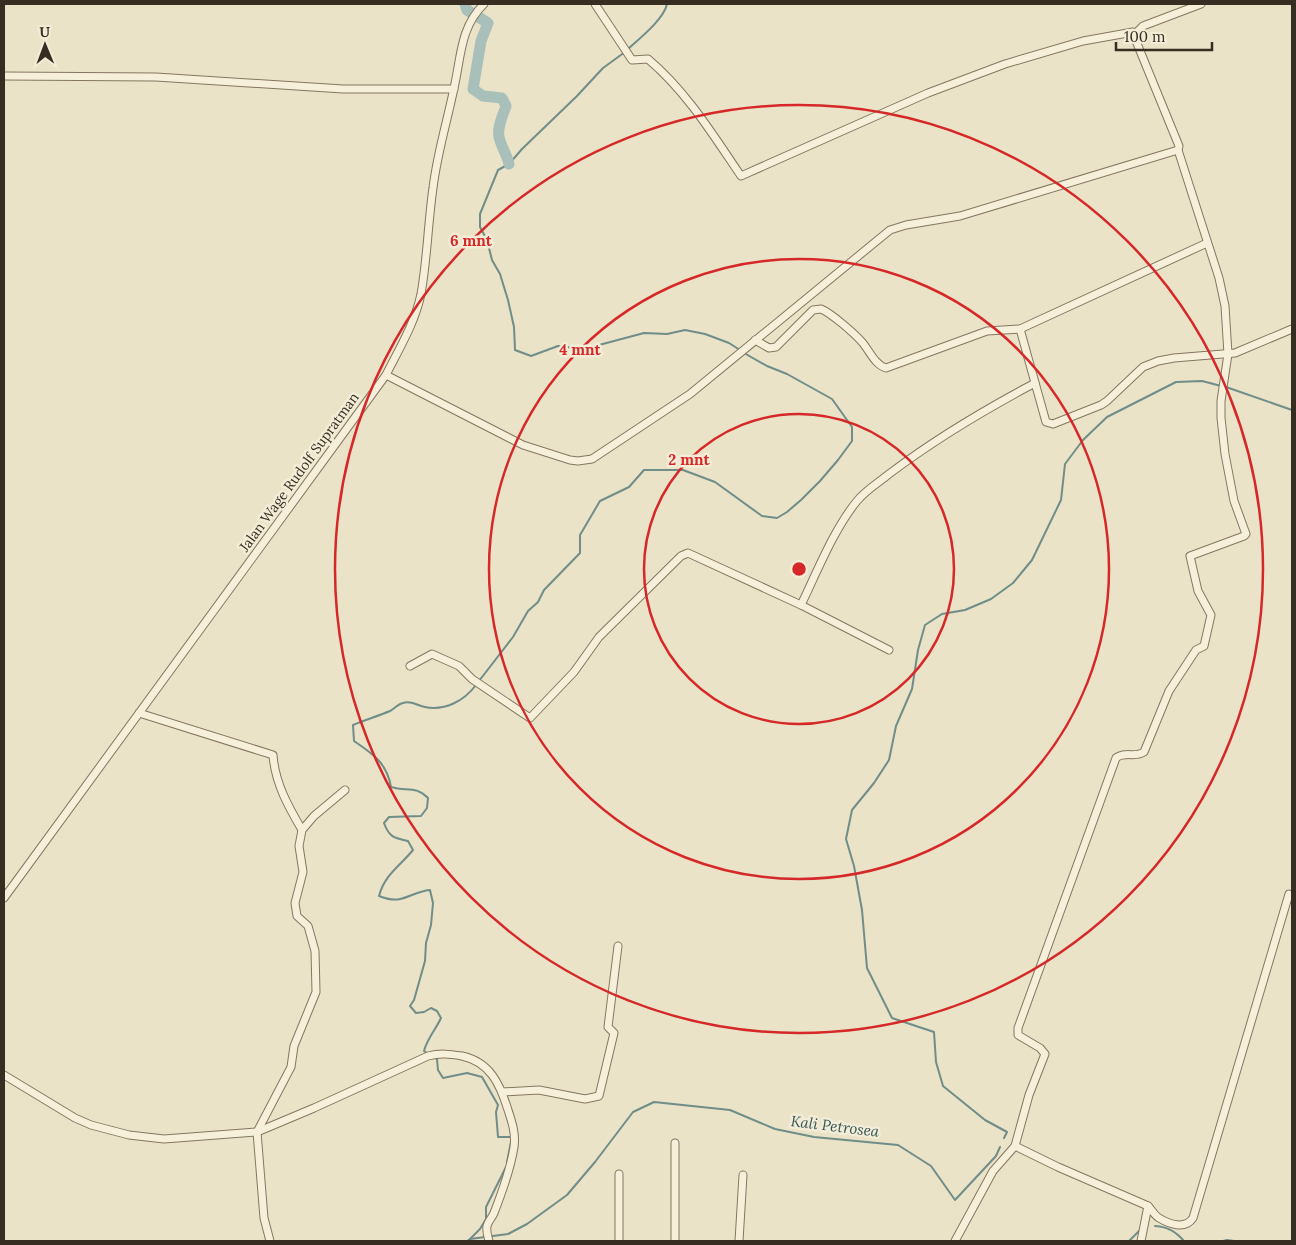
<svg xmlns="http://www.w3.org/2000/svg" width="1296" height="1245" font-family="Lora,serif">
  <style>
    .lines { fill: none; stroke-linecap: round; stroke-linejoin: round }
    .stream { stroke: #708d88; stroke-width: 2 }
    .river { stroke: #a9bfba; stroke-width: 11 }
    .minor-casing { stroke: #85765f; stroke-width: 9 }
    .minor { stroke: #f6f0db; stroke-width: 7 }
    .ring { fill: none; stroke: #d62828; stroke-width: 2.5 }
    .labels { text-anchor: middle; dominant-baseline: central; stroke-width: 5; stroke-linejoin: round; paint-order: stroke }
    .street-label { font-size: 14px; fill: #372d21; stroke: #f3edd7 }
    .water-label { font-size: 15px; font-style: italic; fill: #325555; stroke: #f3edd7 }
    .centre { fill: #d62828; stroke: #f3edd7; stroke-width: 2.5 }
    .ring-label { font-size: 15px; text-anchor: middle; font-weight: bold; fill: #d62828; stroke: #f3edd7; stroke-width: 5; stroke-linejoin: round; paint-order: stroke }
  </style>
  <rect width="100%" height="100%" fill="#eae3c8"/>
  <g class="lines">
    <!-- stream -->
    <g class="stream">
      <path d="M628,49C640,38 664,19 667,4"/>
      <polyline points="625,52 603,68 577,96 522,149 509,164 498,170 480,214 480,227 487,240 492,260 500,274 508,300 514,327 515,350 531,356 558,346 584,349 644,333 667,334 685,330 705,334 729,343 740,350"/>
      <polyline points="1226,387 1292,410"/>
      <polyline points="479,681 513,637 528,611 538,602 544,590 580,553 580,535 600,501 629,487 644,470 683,470 715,482 762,516 777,518 787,512 801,500 820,481 838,460 852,441 852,427 832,399 787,374 767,366 744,353"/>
      <path d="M427,1053L424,1051C427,1039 436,1029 441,1018L437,1011L431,1008L424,1012L416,1013L410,1006L414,1000L425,961L426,943L431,925L433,903L430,890C409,892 403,906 379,896C385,874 400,866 413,850L408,841C394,838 389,837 384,823L389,817L421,816L427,808L428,798C415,785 407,792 391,787C387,763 373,754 354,741L353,725C365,720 378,716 390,711C394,709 398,704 403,703C411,700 418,706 425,707C445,711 464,701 476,685"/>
      <polyline points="433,1057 437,1059 438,1070 443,1078 467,1073 482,1077 498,1105 496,1112 498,1137 512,1137 507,1162"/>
      <polyline points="1004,1138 1007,1132 985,1120 943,1086 936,1062 934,1032 892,1018 867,968 862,910 854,866 846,839 852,810 874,783 889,760 896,726 912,689 918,650 925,625 942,614 965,610 991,599 1013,583 1032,560 1061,500 1065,464 1083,440 1107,417 1176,382 1202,381 1221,386"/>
      <path d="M1155,1226C1168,1227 1175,1231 1184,1241"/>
      <polyline points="470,1239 480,1229 486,1219 486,1207 506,1167"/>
      <polyline points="467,1241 470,1239 508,1234 527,1224 567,1195 595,1162 633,1112 654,1102 730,1110 775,1129 814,1137 898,1145 931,1166 955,1200 996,1156 1000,1147"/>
      <polyline points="1129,1241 1140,1230"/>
      <polyline points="1223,1241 1227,1240 1234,1241"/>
    </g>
    <!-- river -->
    <path class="river" d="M465,4L467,10L488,23L481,41L473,89L483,96L502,98L506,106C503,115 497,127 499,137C501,146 507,155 509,164"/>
    <defs>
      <g id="minor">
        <path d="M595,4L632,60L648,59C687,92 713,135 741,176L928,93L1005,64L1083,41L1133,32"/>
        <polyline points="4,76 156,77 343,89 454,89"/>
        <polyline points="1207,243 1020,329 1046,422 1053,424 1101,405 1107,401 1143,367 1158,361 1174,358 1235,353 1292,329"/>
        <path d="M755,340L769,348L776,347L813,310L821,309C831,313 854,333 862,342C869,350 875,365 886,368L987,331L1020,329"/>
        <polyline points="386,375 523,445 570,460 578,461 592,459 690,394 890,230 906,225 960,216 1178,150 1179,146 1136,41 1136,33 1143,26 1201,4"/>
        <path d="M801,605C817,572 834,529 857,501C866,490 878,483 889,474C934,440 984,410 1035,383"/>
        <polyline points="410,666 432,654 459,666 472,679 530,718 574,672 599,637 681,556 688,553 801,605 889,650"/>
        <path d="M139,713L273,755C275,783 288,806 302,830"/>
        <path d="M4,898L386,375C399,349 415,323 421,294C427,261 428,223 433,188C437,154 447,122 454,88C461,58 460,27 484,4"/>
        <path d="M4,1075L75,1118L91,1125L129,1135L164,1139L257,1132L314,1108L428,1056C440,1053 449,1054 462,1056C490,1062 500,1084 508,1110C512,1122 516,1134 514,1147C511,1167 501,1195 494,1213C492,1218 488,1221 487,1226C486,1231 488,1237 489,1241"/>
        <polyline points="503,1092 539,1090 585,1099 599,1096 614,1033 608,1027 618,946"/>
        <path d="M1015,1146L1058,1167L1148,1206C1151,1209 1155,1216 1159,1218C1169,1224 1185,1230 1193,1218L1289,894"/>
        <polyline points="270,1241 264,1218 257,1132 291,1067 294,1046 316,992 315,951 308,926 297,916 295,903 303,872 299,846 302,830 314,816 345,790"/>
        <polyline points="619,1241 619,1174"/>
        <polyline points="675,1241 675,1143"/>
        <polyline points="739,1241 743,1175"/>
        <path d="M955,1241L993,1171L1015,1146L1029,1095L1045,1054L1040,1048L1018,1035V1028L1116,758C1124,751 1136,758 1144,752L1169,691L1196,650L1204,646L1211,615L1198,591L1190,556L1244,536L1246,534L1234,501L1225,454L1221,418V401L1228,354L1225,306L1219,278L1178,150"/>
        <polyline points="1141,1241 1148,1206"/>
      </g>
    </defs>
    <!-- minor casing -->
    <use href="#minor" class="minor-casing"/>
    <!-- minor -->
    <use href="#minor" class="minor"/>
  </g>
  <!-- distance rings -->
  <g class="ring">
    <circle cx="799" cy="569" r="155"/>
    <circle cx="799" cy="569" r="310"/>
    <circle cx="799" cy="569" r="464"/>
  </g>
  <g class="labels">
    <!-- street labels -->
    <g class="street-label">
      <text transform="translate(299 472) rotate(-54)">Jalan Wage Rudolf Supratman</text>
    </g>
    <!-- water labels -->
    <g class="water-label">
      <text transform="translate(835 1126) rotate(7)">Kali Petrosea</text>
    </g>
  </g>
  <circle cx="799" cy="569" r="8" class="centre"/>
  <g class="ring-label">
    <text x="471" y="246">6 mnt</text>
    <text x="580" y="355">4 mnt</text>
    <text x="689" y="465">2 mnt</text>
  </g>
  <!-- border -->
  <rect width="1296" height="1245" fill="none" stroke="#372d21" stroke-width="10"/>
  <!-- north arrow -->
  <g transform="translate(45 45) rotate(359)" stroke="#f3edd7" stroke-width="4" paint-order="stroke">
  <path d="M0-4L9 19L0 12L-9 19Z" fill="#372d21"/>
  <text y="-8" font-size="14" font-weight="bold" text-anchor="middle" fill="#372d21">U</text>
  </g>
  <!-- scale -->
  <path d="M1116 42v8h96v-8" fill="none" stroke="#372d21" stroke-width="2.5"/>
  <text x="1124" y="42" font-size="15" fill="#372d21" stroke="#f3edd7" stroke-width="4" paint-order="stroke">100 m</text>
</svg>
